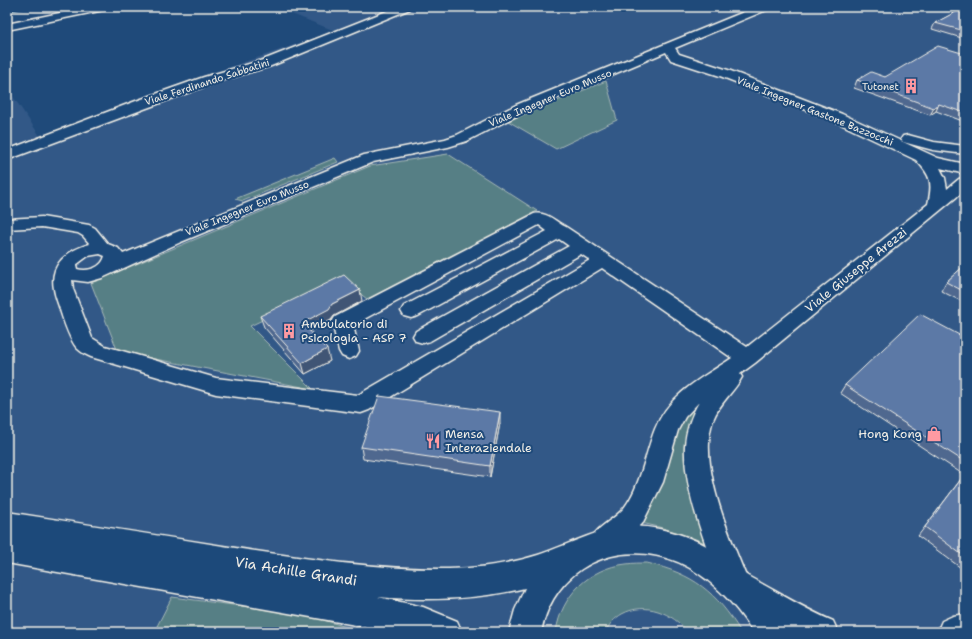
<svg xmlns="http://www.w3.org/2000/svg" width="972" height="639" font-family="'Shantell Sans',sans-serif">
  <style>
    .built { fill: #315887 }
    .green { fill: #577f85; stroke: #a6b8b6 }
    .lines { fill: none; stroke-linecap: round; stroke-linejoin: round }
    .stream { stroke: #8cabbd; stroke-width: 2.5 }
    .minor-casing { stroke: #f4f1e8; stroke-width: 3 }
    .major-casing { stroke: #f4f1e8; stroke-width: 3 }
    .minor { fill: #1f4a7a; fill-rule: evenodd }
    .major { fill: #1f4a7a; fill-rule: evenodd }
    .wall { fill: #4f688f; stroke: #f4f1e8 }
    .shaded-wall { fill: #405574; stroke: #f4f1e8 }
    .building { fill: #5c79a6; stroke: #f4f1e8 }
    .labels { text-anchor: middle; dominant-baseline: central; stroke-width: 4; stroke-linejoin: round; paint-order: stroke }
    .far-street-label { font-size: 10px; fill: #f4f1e8; stroke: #1f4a7a }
    .far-poi-label { font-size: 10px; fill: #f4f1e8; stroke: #1f4a7a; text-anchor: end }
    .street-label { font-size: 12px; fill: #f4f1e8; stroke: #1f4a7a }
    .poi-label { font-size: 12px; fill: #f4f1e8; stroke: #1f4a7a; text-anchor: start }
    .near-street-label { font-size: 14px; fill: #f4f1e8; stroke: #1f4a7a }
  </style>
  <rect width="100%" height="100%" fill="#1f4a7a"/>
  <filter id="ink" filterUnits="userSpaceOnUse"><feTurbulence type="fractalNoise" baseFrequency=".025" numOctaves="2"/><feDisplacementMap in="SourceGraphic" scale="8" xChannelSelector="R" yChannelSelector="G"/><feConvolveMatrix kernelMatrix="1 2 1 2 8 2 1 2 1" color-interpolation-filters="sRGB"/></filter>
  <g filter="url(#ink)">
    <!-- built -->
    <polygon class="built" points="274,7 965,7 965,632 7,632 7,93 10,92 40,136 136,99 335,31"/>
    <!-- green -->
    <g class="green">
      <polygon points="606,81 617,120 556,149 508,121"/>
      <polygon points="448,154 537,211 367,299 344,281 250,326 313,389 118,352 91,283 370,166"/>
      <polygon points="335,158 338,162 243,201 235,199"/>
      <path d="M702,399L717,548C690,536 665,527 635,522L679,421Z"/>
      <path d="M647,563C694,574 716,592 741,632H688C672,613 646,601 622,614C615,618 608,625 606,632H556C561,596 589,568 626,564C633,563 640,563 647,563Z"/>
      <polygon points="172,597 256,608 320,619 363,632 154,632"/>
    </g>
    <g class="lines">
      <!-- stream -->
      <polyline class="stream" points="7,11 28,7"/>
      <defs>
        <g id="minor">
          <polygon points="88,7 109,7 104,10 7,30 7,24"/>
          <polygon points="397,7 411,7 410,9 271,66 214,83 7,160 7,150 136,101 204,77 263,60"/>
          <path d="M756,7H770L769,9L675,48L679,54L728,70L842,114L938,158L965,164V174L940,168L945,178L947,189L959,179L965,177V190L755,363L740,374L742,377C734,392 719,403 713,420C697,465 731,539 748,581L744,591L734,594L724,591C707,551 683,489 685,446C686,430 691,416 699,402L685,417L678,430L663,482L642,524L610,553L601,556L592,553L588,544C595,527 613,521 624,508C641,486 645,454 655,429C670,393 702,378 732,358L602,268L369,410L361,413L216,394L91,357C86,355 81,352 78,349C71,343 64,322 61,313C59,305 55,297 54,289C49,264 68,250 90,244L83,236L78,233L42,227L7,229V219L42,217L89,225L95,228L108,244L118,248L123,254L364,155L445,139L457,135L516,105ZM666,52L671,60L720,76L832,120L916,160C931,176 933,182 928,204L747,347L566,227C555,222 547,211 534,214L335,317L332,322L339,351L342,356L349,359L356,356L359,351L353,325L539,225L547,231L404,306L401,311L404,316L411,318L418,316L559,239L569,246L416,331L413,336L416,341L423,343L430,341L581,254L590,260L358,395L216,378L105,346L92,338L73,289L72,280L88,282L102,278L181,242L373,162L448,147L467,141L526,111ZM100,254L105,256C102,268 88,272 77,269L76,265L88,256Z"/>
          <polygon points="908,135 934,142 965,146 965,154 933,150 903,142 901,139 903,136"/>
        </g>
        <g id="major">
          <path d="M7,512C81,523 155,535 229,547C303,558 375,570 449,569C479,568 510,564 538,555C580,541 612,519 659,529C680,533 704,543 722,555C733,562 742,574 753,579C779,593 805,609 833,621L838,632H753C735,603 709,576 678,562C617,537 554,567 541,632H509L515,610L525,588C477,600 427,601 378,597L423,607L457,621L462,632H395L7,563Z"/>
          <polygon points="965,614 965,632 937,632 942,621 953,616"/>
        </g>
      </defs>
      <!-- minor casing -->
      <use href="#minor" class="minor-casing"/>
      <!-- major casing -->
      <use href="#major" class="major-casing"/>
      <!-- minor -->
      <use href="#minor" class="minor"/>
      <!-- major -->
      <use href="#major" class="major"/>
    </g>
    <!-- wall -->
    <g class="wall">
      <polygon points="953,7 965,7 965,39 932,29 935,23 954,13 951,12"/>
      <polygon points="965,54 965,122 936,111 930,115 854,88 857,80 885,77"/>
      <polygon points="965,265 965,303 941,291 946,282"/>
      <polygon points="362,301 334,316 331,320 310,331 330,361 305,374 264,327 260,316"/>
      <polygon points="965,338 965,571 918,536 964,475 840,393 845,385"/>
      <polygon points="500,423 490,477 363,459 361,447"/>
    </g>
    <!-- shaded-wall -->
    <g class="shaded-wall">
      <polygon points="939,104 936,111 930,115 934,108"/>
      <polygon points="360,290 362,301 334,316 331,320 305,334 302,323 332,304"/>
      <polygon points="327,349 330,361 305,374 302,363"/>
      <polygon points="500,412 500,423 490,477 490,466"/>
    </g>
    <!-- building -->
    <g class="building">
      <polygon points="961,7 965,7 965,31 935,23 963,8"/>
      <polygon points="938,46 965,54 965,113 939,104 934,108 857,80 871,72 885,77"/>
      <polygon points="965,265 965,292 946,282"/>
      <polygon points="344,275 360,290 332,304 329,309 302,323 327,349 302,363 260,316"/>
      <polygon points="920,314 965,338 965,462 845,385"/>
      <polygon points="379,396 500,412 490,466 361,447"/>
      <polygon points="965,474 965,557 925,527"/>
    </g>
  </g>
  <!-- icons -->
  <defs>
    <symbol id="building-bare" viewBox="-9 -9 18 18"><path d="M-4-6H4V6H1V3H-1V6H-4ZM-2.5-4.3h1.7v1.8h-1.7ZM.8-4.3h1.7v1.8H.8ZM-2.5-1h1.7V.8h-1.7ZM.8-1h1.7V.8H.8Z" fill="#ff9aa2" stroke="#1f4a7a" stroke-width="2.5" paint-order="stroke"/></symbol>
    <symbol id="shop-bare" viewBox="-9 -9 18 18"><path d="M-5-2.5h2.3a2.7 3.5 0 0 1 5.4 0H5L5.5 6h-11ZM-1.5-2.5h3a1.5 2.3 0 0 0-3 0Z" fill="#ff9aa2" stroke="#1f4a7a" stroke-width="2.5" paint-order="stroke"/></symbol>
    <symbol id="restaurant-bare" viewBox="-9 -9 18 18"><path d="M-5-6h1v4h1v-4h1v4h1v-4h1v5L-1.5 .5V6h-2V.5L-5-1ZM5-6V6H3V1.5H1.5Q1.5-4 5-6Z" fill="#ff9aa2" stroke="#1f4a7a" stroke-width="2.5" paint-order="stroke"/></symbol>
  </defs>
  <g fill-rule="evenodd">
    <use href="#building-bare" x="900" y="75" width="22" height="22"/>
    <use href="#building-bare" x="278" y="320" width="22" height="22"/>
    <use href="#shop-bare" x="923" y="423" width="22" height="22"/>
    <use href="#restaurant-bare" x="422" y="430" width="22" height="22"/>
  </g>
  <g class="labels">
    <!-- far-street labels -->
    <g class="far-street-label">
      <text transform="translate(207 82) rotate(-18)">Viale Ferdinando Sabbatini</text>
      <text transform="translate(550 98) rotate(-23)">Viale Ingegner Euro Musso</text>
      <text transform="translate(815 111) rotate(22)">Viale Ingegner Gastone Bazzocchi</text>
      <text transform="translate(247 208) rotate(-22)">Viale Ingegner Euro Musso</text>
    </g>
    <!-- far-poi labels -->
    <g class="far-poi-label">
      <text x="899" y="86">Tutonet</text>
    </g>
    <!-- street labels -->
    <g class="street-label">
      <text transform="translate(856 270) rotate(-39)">Viale Giuseppe Arezzi</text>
    </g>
    <!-- poi labels -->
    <g class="poi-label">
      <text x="301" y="324">Ambulatorio di<tspan x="301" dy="14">Psicologia - ASP 7</tspan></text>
      <text x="445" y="434">Mensa<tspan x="445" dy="14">Interaziendale</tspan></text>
      <text x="922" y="434" text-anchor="end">Hong Kong</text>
    </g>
    <!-- near-street labels -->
    <g class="near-street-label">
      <text transform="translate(296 571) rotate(9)">Via Achille Grandi</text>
    </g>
  </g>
  <!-- margin -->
  <rect width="972" height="639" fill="none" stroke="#1f4a7a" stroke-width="24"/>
  <rect x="12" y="12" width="948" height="615" fill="none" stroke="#f4f1e8" stroke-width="1.5" filter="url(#ink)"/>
</svg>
